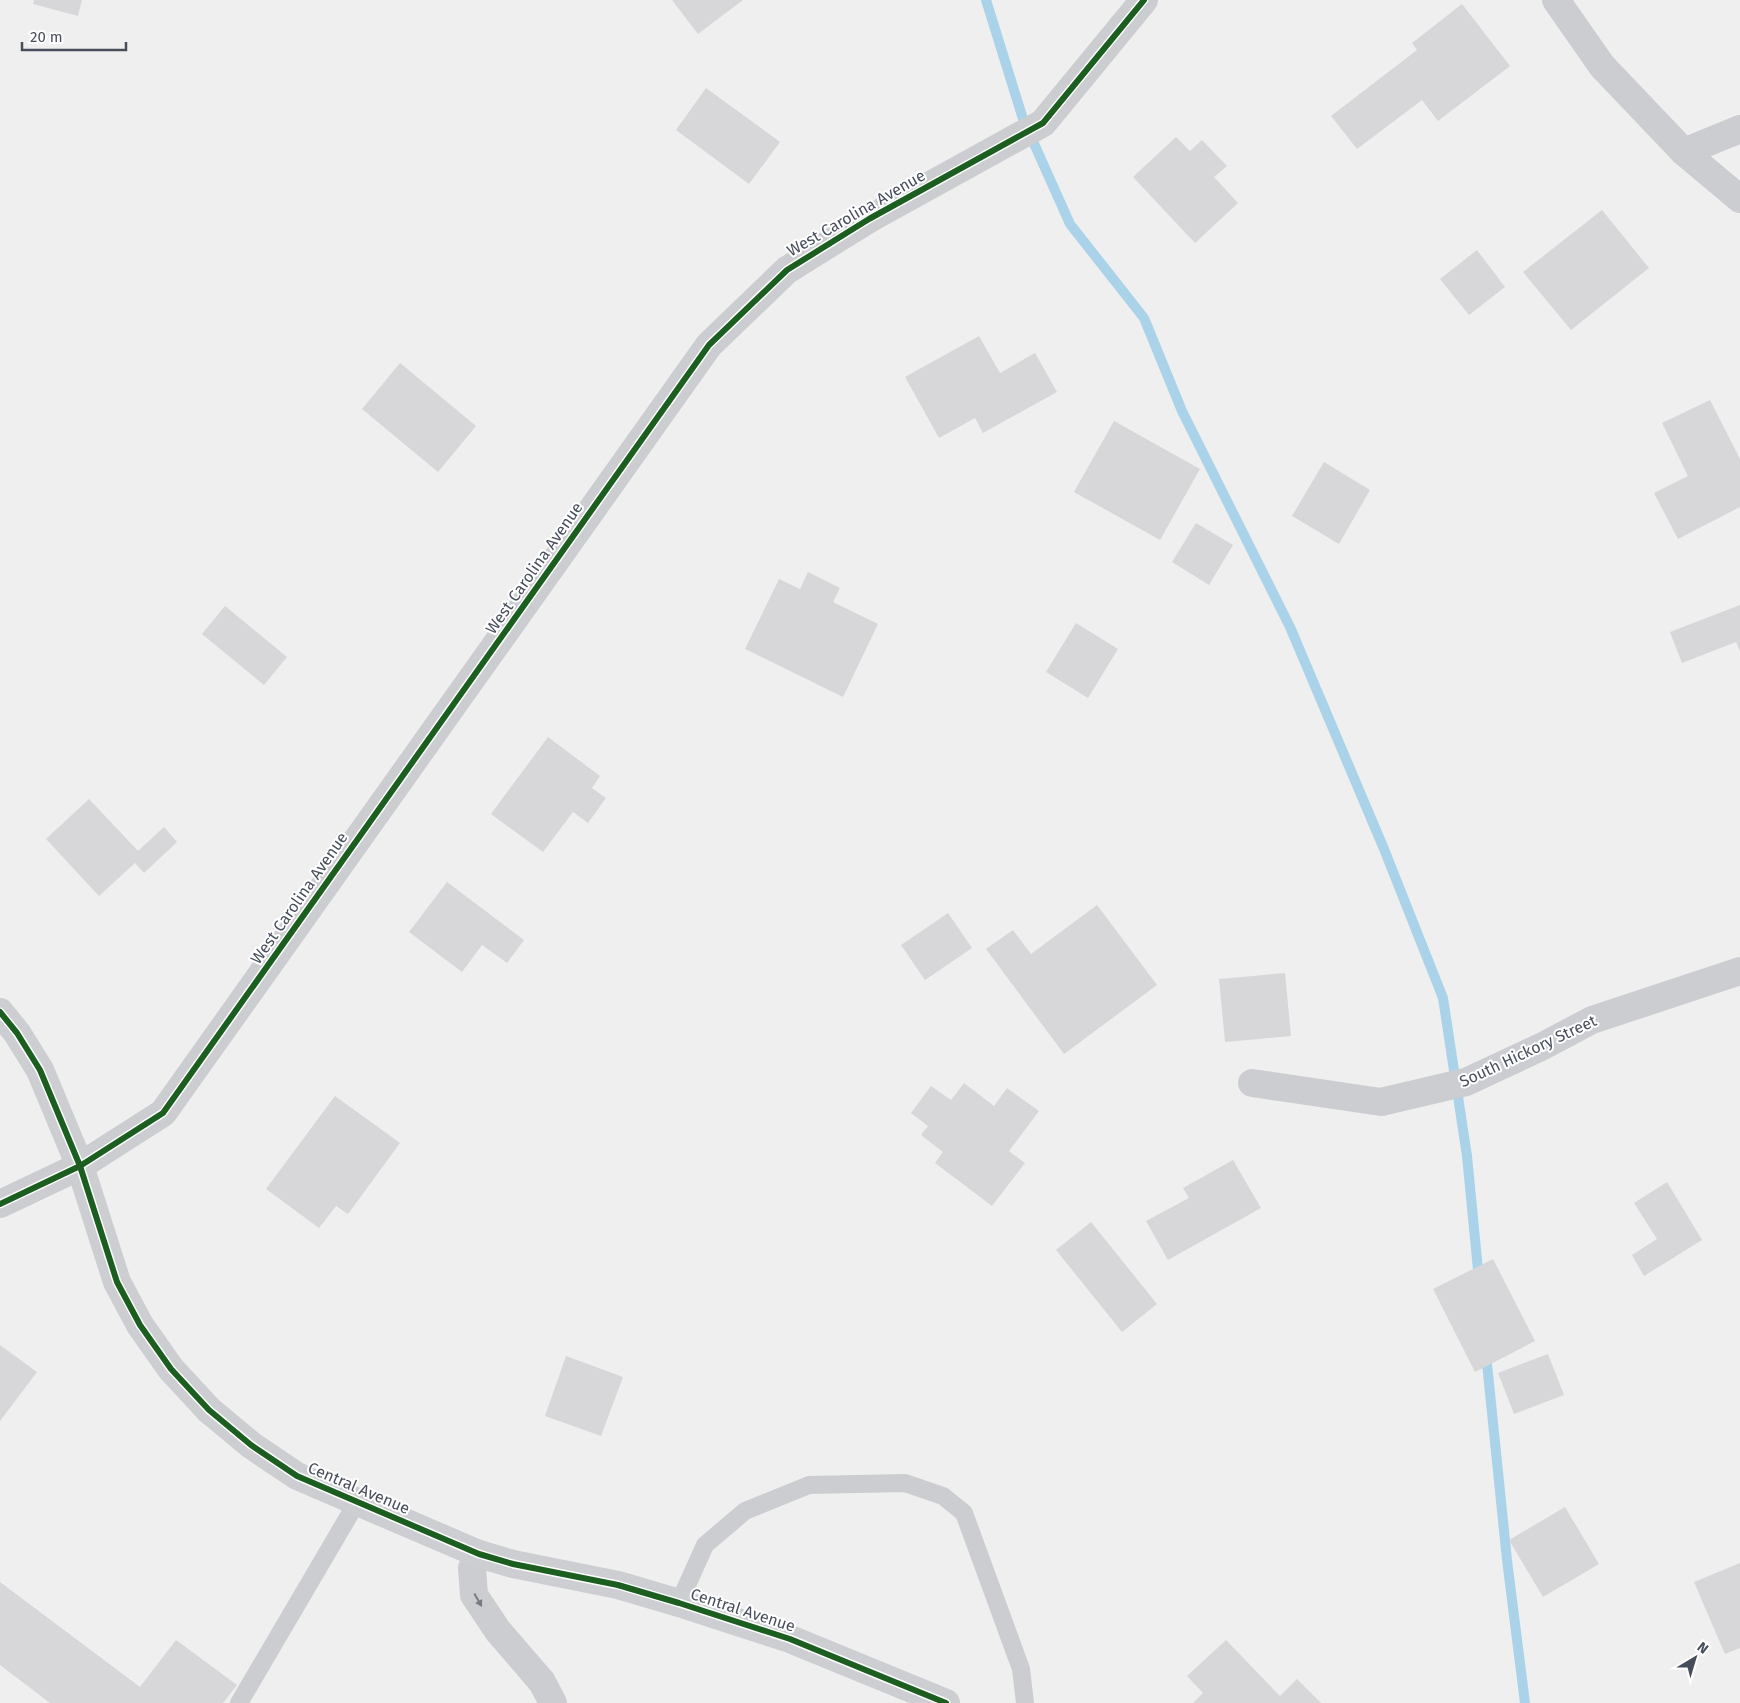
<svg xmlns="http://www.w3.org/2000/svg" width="1740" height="1703" font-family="'Fira Sans',sans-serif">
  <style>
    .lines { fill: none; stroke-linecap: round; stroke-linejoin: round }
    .stream { stroke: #aad3ea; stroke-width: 10 }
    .building { fill: #d7d7d9 }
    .lane { stroke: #cbcdd0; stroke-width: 18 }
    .street { stroke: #cbcdd0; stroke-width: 28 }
    .secondary { stroke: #ccced1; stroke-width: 28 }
    .cycleway-casing { stroke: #fff; stroke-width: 9 }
    .cycleway { stroke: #1b5e20; stroke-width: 6 }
    .oneway { fill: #757a84 }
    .labels { text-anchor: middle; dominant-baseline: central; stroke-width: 4; stroke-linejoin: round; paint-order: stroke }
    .street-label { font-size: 16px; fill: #474e5b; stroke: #fff }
  </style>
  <rect width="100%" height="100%" fill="#f0efef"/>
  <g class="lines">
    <!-- stream -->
    <g class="stream">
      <polyline points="986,0 1023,119 1070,224 1144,318 1182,411 1290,627 1384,849 1443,998 1467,1156 1479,1280"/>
      <polyline points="1486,1354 1507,1560 1525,1703"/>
    </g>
  </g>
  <!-- building -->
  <g class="building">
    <polygon points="34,0 82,0 78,16 33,4"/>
    <polygon points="672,0 743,0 698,34"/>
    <polygon points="1462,4 1510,66 1438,121 1422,100 1357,149 1331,116 1417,50 1412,43"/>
    <polygon points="706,88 780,142 749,184 676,130"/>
    <polygon points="1176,137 1190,151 1202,140 1227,166 1214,177 1238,203 1195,243 1133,177"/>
    <polygon points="1602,210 1649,268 1571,330 1523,272"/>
    <polygon points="1477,250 1505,287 1469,315 1440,279"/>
    <polygon points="979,336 1000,373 1035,353 1057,392 983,433 975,418 939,438 905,377"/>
    <polygon points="400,363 476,426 438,472 362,409"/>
    <polygon points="1710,400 1740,459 1740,507 1678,539 1654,493 1688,476 1662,423"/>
    <polygon points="1114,421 1200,469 1160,540 1074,492"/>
    <polygon points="1324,462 1370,490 1339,544 1292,516"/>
    <polygon points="1196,523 1233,545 1209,585 1172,562"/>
    <polygon points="808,572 840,588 833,602 878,624 843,697 745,649 779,579 800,589"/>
    <polygon points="1740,605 1740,651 1736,642 1682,663 1670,632"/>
    <polygon points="225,606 287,657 264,685 202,634"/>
    <polygon points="1076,623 1118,649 1088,698 1046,672"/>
    <polygon points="548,737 600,776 592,788 606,798 588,823 573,812 543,852 491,814"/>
    <polygon points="89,799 138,851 164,827 177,842 144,873 135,863 99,896 46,839"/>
    <polygon points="447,882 524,940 507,963 482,945 462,972 409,932"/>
    <polygon points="1097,905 1157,985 1064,1054 986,949 1013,930 1031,954"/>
    <polygon points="948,913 972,948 925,980 901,945"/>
    <polygon points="1285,973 1291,1036 1225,1042 1219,979"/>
    <polygon points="964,1083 994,1106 1007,1088 1039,1111 1009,1151 1025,1163 992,1206 935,1163 943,1152 921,1135 928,1126 911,1113 931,1086 951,1100"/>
    <polygon points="335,1096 400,1143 348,1214 336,1206 319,1228 266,1189"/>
    <polygon points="1233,1160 1261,1208 1168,1260 1146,1221 1189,1198 1183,1188"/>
    <polygon points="1667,1182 1702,1240 1644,1276 1632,1255 1657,1239 1634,1203"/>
    <polygon points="1091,1222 1157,1304 1122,1332 1056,1250"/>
    <polygon points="1493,1259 1535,1341 1475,1372 1433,1289"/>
    <polygon points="0,1345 37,1372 0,1421"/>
    <polygon points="1548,1354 1564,1395 1514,1414 1498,1373"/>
    <polygon points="566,1356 623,1377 601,1436 545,1416"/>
    <polygon points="1565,1507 1599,1564 1543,1597 1509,1540"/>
    <polygon points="1740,1563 1740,1648 1725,1654 1694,1582"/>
    <polygon points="0,1582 140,1687 176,1640 237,1685 223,1703 50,1703 0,1665"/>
    <polygon points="1226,1640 1280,1696 1297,1679 1321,1703 1193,1703 1203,1693 1187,1676"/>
  </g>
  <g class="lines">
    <!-- lane -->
    <g class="lane">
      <polyline points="679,1603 705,1545 745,1511 809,1485 905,1483 943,1496 964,1513 1021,1669 1025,1703"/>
      <polyline points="239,1703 357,1502"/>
    </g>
    <!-- street -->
    <g class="street">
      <polyline points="1556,0 1602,66 1684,152 1740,199"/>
      <polyline points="1684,152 1740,129"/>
      <polyline points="1252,1083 1381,1102 1466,1082 1543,1046 1592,1020 1740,971"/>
      <polyline points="0,1204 80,1166 163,1113 709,345 787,270 869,219 1043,123 1144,0"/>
      <polyline points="479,1554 472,1568 474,1595 498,1631 542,1682 553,1703"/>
    </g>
    <!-- secondary -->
    <polyline class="secondary" points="0,1012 17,1033 40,1070 80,1166 117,1282 140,1325 171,1369 209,1410 251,1445 297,1476 479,1554 513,1564 618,1585 679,1603 790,1639 946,1703"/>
    <defs>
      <g id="cycleway">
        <polyline points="0,1012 17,1033 40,1070 80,1166 117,1282 140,1325 171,1369 209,1410 251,1445 297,1476 479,1554 513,1564 618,1585 679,1603 790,1639 946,1703"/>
        <polyline points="0,1204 80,1166 163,1113 709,345 787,270 869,219 1043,123 1144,0"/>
      </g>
    </defs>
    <!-- cycleway casing -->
    <use href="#cycleway" class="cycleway-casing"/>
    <!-- cycleway -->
    <use href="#cycleway" class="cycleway"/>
  </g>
  <!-- one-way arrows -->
  <defs><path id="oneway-solid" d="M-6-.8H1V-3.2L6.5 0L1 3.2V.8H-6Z" transform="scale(1.25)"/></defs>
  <use class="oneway" href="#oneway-solid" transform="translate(478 1600) rotate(60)"/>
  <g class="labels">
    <!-- street labels -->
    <g class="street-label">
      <text transform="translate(856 213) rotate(-30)">West Carolina Avenue</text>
      <text transform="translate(534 568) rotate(-55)">West Carolina Avenue</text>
      <text transform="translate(299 898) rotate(-55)">West Carolina Avenue</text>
      <text transform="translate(1528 1051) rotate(-25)">South Hickory Street</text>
      <text transform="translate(359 1488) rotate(23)">Central Avenue</text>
      <text transform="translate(743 1610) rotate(18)">Central Avenue</text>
    </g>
  </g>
  <!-- north arrow -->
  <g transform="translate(1695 1658) rotate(38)" stroke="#ffffff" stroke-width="4" paint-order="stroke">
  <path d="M0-4L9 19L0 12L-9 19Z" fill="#474e5b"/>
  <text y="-8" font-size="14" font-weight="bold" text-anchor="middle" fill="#474e5b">N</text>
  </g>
  <!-- scale -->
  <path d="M22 42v8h104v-8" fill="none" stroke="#474e5b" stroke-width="2.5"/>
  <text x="30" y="42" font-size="15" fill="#474e5b" stroke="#ffffff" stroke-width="4" paint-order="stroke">20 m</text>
</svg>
